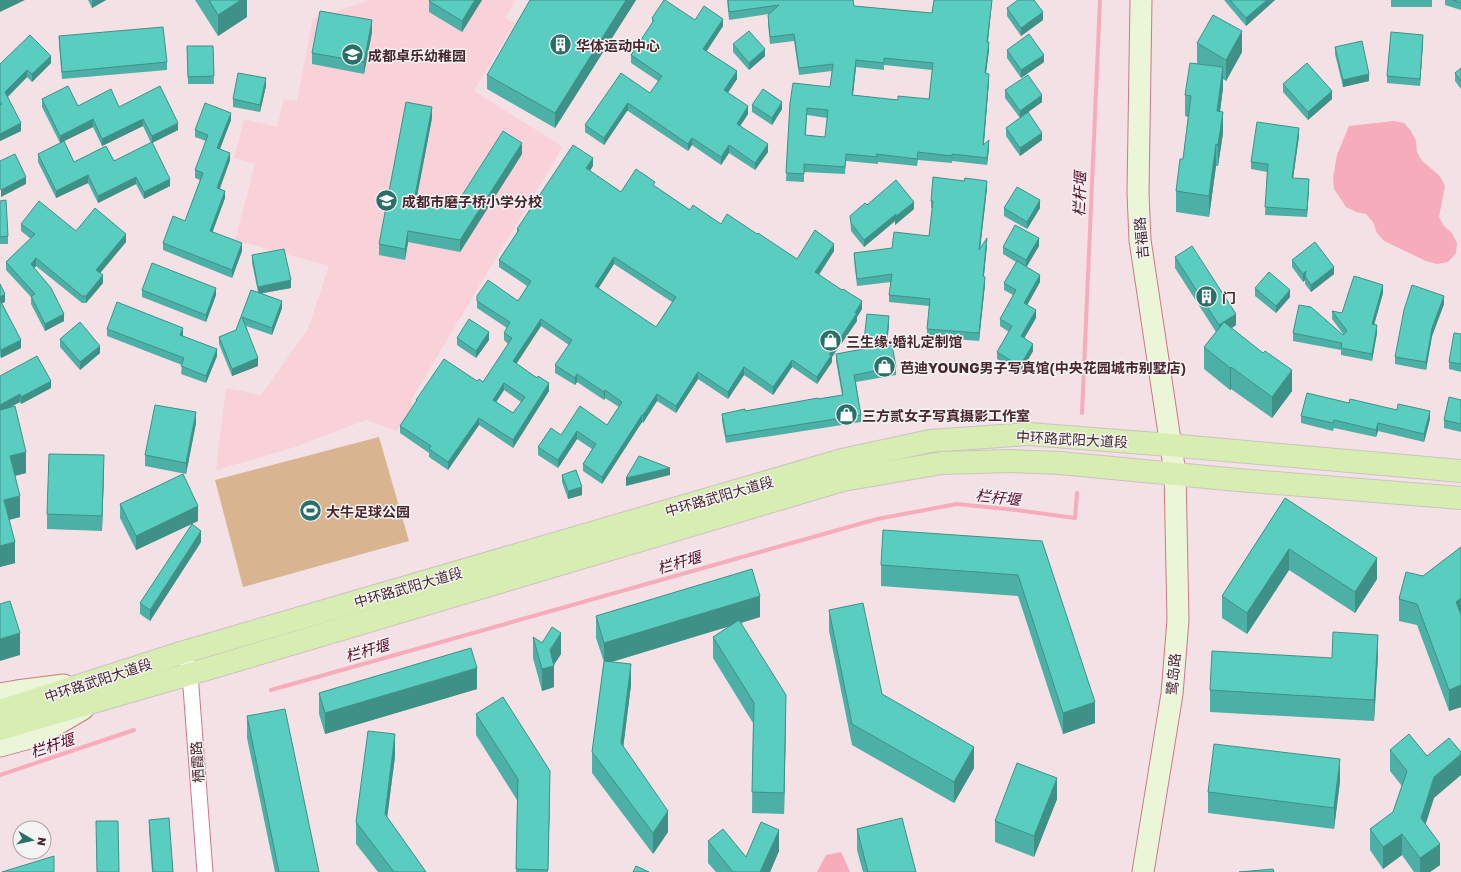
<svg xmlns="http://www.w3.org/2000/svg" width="1461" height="872" font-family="'Golos Text','Noto Sans SC',sans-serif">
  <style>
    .built { fill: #f9d1d8 }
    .green { fill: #d9b490 }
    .water { fill: #f6acbb }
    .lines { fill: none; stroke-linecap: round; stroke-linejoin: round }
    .stream { stroke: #f6acbb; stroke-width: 4 }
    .street-casing { stroke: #cb788b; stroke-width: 17 }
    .secondary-casing { stroke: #cb788b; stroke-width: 23 }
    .primary-casing { stroke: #ccc2c4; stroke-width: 24 }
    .street { stroke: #fff; stroke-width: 15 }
    .secondary { stroke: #ebf6d9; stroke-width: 21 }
    .primary { stroke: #d7edb2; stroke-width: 22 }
    .wall { fill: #4db0a6; fill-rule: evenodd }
    .shaded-wall { fill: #3f9087 }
    .building { fill: #5acdc1; stroke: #3f9087; fill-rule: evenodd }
    .labels { text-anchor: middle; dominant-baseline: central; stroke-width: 3; stroke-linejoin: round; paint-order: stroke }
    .poi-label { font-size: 14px; font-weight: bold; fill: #49262e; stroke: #f4f4f4; text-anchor: start }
    .street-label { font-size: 14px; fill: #49262e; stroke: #f4f4f4 }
    .water-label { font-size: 15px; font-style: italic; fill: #5c0427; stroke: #f4f4f4 }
  </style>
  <rect width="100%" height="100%" fill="#f4e1e5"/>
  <!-- built -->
  <polygon class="built" points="370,0 516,0 505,18 515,23 474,91 557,143 562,148 411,400 412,408 397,431 366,420 292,448 216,470 226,388 261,395 308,329 329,266 235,240 255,164 234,158 244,119 277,127 284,99 297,101 313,19"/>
  <!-- green -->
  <polygon class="green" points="379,437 409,541 243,587 215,480"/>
  <!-- water -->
  <g class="water">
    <polygon points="1394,121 1404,123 1411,131 1416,141 1417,152 1422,161 1440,176 1445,186 1439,217 1444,226 1452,233 1457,243 1456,253 1448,262 1437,264 1426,261 1384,241 1377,233 1373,222 1366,214 1356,212 1346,207 1334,189 1333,178 1337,155 1349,126"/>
    <polygon points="841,852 850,872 817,872 826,855"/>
  </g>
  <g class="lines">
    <!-- stream -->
    <g class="stream">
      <polyline points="1082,413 1100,0"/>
      <polyline points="271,690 877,519 957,504 1016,510 1075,518 1077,493"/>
      <polyline points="0,775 134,730"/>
    </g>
    <defs>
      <polyline id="street" points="188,665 190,674 205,872"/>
      <g id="secondary">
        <polyline points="1141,0 1138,193 1140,240 1175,473 1178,620 1172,694 1143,872"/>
        <polyline points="0,694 17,691 64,685"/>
        <polyline points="0,746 37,736 83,709"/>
      </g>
      <g id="primary">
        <polyline points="0,711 184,652 842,460 930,441 1029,434 1157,444 1461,471"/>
        <polyline points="0,729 207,669 843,480 942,463 1010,461 1060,463 1238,480 1461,498"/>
      </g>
    </defs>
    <!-- street casing -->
    <use href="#street" class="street-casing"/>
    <!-- secondary casing -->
    <use href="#secondary" class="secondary-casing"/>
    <!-- primary casing -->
    <use href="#primary" class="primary-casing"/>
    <!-- street -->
    <use href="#street" class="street"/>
    <!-- secondary -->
    <use href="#secondary" class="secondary"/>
    <!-- primary -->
    <use href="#primary" class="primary"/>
  </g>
  <!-- wall -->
  <g class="wall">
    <polygon points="88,0 106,0 92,8"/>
    <polygon points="195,0 247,0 247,17 218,36"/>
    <polygon points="482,0 462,32 429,12 429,1"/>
    <polygon points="636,0 555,128 487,89 487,75"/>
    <path d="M727,0H853L854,6L898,10L932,13L934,0H992L988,42L989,50L986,73L989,81L984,144L989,148L987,165L952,161V163L918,160L917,166L878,162V164L846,161L845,174L804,172V182L786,181L790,103L830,87L832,71L799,75L794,41L770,44L768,23V15L769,14L729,20ZM884,65L932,70L929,99L898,100L853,95L856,67L884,70ZM807,115L827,118L825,137L806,135Z"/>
    <polygon points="1224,0 1275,0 1246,26"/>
    <rect x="1391" y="0" width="41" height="7"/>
    <polygon points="1445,0 1461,0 1461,10 1445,5"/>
    <polygon points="1007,8 1043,20 1021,36 1007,16"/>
    <polygon points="652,18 695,20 723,26 707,51 737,79 728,93 748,114 740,126 768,152 755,170 729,153 721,165 692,145 688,151 628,111 627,111 604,145 585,132 585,125 650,93 658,81 631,63 631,55 652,24"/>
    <polygon points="372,32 364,74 312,64 312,53"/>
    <polygon points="59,36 167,62 167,70 62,79 59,44"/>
    <polygon points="1423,42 1420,86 1387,83 1387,76"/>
    <polygon points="1197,43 1242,52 1226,81 1223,79 1223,88 1220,112 1223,133 1218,166 1216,166 1209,217 1176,212 1176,191 1183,159 1188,117 1185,116 1185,95 1197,64"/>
    <polygon points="733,44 765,56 749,70 733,52"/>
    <polygon points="187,46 213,46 214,84 188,84"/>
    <polygon points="1335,47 1369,81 1343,87 1335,54"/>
    <polygon points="1007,50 1044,62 1021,78 1007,58"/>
    <polygon points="51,63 32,82 27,77 8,97 21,131 0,141 0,64"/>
    <polygon points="1461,68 1461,89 1455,81 1455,73"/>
    <polygon points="1283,84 1332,99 1308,120 1283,92"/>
    <polygon points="266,86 260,112 233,107 233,99"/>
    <polygon points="1005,90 1042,102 1028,112 1042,140 1020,156 1006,136 1006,128 1020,118 1005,98"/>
    <polygon points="42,99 78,106 119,107 178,130 152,143 170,186 144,199 136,184 98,203 88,183 56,198 38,162 38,154 74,162 114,161 151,143 143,126 102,146 93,127 60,143 42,107"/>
    <polygon points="752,105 782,109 772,125 752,112"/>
    <polygon points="432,118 416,201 454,208 522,154 460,252 408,242 405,260 379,255 379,244"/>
    <polygon points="231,120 220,149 230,160 220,189 225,198 212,232 242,251 232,278 163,250 163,243 185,221 200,180 195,178 195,170 206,141 195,137 195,130"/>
    <polygon points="1299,136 1293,178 1309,187 1307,217 1265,215 1267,172 1251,169 1251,162"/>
    <path d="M593,166L590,171L621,192L655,186L690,210L721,224L757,234L797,259L834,251L819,275L862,309L857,317V321L832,357V362L817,384L792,367L773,395L744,375L728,399L698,379L676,413L657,401L643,423L642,422L602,484L583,471V464L592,449L577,439L558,468L538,455V447L561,435L607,425L619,407L605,398L604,400L577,382L575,385L555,373V365L569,345L541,326L516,364L549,391L513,448L479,425L448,470L429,457V453L400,433V426L416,402V400L477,381L483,382L508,344L504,340V333L507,328L477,308V296L518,301L527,286L499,267V260L517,232V229ZM614,264L672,302L656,327L598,288ZM504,390L521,402L513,413L496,402Z"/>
    <polygon points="987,188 980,249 987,245 984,276 985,284 979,341 927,337 927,329 929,306 889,302 889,295 891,282 857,286 854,260 854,253 892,248 929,236 932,208 931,208 931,201"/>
    <polygon points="0,201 8,236 8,244 0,244"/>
    <polygon points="867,205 914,209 895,225 895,221 864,247 851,231 850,216"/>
    <polygon points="1004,208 1040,208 1027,229 1004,216"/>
    <polygon points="21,224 76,231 126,242 100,273 103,283 86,303 82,303 36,266 34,268 64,321 45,331 31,304 31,297 6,270 6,262 31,239 21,231"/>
    <polygon points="1039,246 1026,267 1040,282 1027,305 1036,318 1024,338 1033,351 1020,373 997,359 997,352 1009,332 1000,326 1000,319 1013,295 1004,290 1004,283 1016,262 1003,254 1003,247"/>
    <polygon points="252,255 291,288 262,293 282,308 272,335 246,326 258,366 232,376 219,344 219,337 236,330 251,290 258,292 252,263"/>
    <polygon points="1175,257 1236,325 1232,328 1292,391 1272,418 1231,389 1230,390 1204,369 1204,347 1216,332 1175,268"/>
    <polygon points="1292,260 1334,274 1311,292 1305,284 1305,280 1303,282 1292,267"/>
    <polygon points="0,284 5,302 2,303 21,348 1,358 0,356"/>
    <polygon points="1255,288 1290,297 1276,313 1255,296"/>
    <polygon points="142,290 216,295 206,322 142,297"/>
    <polygon points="1383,293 1374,325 1377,333 1372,361 1341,355 1341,350 1293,341 1293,333 1343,335 1343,334 1332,319 1332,311 1342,313"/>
    <polygon points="1444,304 1432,336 1426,370 1395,364 1395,357"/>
    <polygon points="889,324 887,346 896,367 896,375 856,382 861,415 861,422 726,443 722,421 722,414 745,411 842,395 836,361 836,354 863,349"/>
    <polygon points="107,329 183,335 183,336 217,356 206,383 181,374 182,365 107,336"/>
    <polygon points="1461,334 1461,372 1449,369 1449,362"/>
    <polygon points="457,338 489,340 476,358 457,345"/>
    <polygon points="60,339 100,353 80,370 60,347"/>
    <polygon points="0,376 51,388 21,404 20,402 9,408 26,473 15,476 20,517 9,520 15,563 0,567"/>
    <polygon points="1461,400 1461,432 1444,428 1444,420"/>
    <polygon points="1349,403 1430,419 1424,442 1378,431 1376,437 1334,428 1333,431 1301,423 1301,416"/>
    <polygon points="196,423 186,474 145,466 145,455"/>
    <polygon points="104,470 102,531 47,529 47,514"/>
    <polygon points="562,475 582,495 568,499 562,482"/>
    <polygon points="1285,498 1377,579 1355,613 1289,570 1247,634 1222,618 1222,596"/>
    <polygon points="120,504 198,521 136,550 120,518"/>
    <polygon points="1042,541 1095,723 1063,734 1018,596 881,586 881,565"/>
    <polygon points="201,542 150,621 140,614 140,603"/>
    <polygon points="1461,547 1461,707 1449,711 1417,625 1399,621 1399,599 1423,576"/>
    <polygon points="829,610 882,694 974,768 954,803 852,745 829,631"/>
    <polygon points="596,616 760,617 741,623 786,716 784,814 752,813 753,723 713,658 713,637 730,626 612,662 631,685 623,747 668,832 653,854 592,773 592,752 604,662 596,638"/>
    <polygon points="533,637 561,654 554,665 554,687 542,691 533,658"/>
    <polygon points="1378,656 1374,721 1210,712 1210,690 1332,658"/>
    <polygon points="477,689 325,734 319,714 319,693"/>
    <polygon points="476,714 550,793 548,872 516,872 517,800 476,735"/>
    <polygon points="247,716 319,872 275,872 247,738"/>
    <polygon points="1390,750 1434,798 1425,824 1440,865 1430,872 1414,872 1402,855 1383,869 1370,850 1370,829 1393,812 1402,786 1390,771"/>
    <polygon points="395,756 387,817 426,872 378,872 356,844 356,822"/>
    <polygon points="1340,781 1334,829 1208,813 1208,792"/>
    <polygon points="1057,799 1034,857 995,842 995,821"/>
    <polygon points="149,820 173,872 152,872 149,831"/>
    <polygon points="857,829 916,872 863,872 857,850"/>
    <polygon points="708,841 746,857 779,851 770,872 716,872 708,863"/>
  </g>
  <!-- shaded-wall -->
  <g class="shaded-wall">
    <polygon points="0,0 25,0 0,12"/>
    <polygon points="92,0 106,0 92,8"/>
    <polygon points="241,0 247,0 247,17 218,36 218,15"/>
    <polygon points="475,0 482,0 462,32 462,21"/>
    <polygon points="626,0 636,0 555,128 555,113"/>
    <polygon points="992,0 987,50 987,42"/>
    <polygon points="1267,0 1275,0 1246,26 1246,18"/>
    <polygon points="1043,12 1043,20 1021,36 1021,28"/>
    <polygon points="723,19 723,26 703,56 703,49"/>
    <polygon points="372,20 372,32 364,74 364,62"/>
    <polygon points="1242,31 1242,52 1226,81 1226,60"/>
    <polygon points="1423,35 1423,42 1420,86 1420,79"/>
    <polygon points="989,42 989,50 985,81 985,73"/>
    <polygon points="765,49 765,56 749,70 749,63"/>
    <polygon points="1044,55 1044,62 1021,78 1021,70"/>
    <polygon points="51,56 51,63 32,82 32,74"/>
    <polygon points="856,60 856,67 852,103 852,95"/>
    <polygon points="1223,67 1223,88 1217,133 1217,111"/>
    <polygon points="27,70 27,77 5,99 5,92"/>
    <polygon points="737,71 737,79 724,98 724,90"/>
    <polygon points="989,74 989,81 983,152 983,145"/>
    <polygon points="1369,74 1369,81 1343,87 1343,80"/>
    <polygon points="266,78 266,86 260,112 260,105"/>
    <polygon points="1332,91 1332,99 1308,120 1308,112"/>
    <polygon points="1042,95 1042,102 1020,118 1020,111"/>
    <polygon points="782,102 782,109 772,125 772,118"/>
    <polygon points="628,103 628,111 627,111 604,145 604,138 627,104"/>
    <polygon points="748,106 748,114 737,131 737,124"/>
    <polygon points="432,107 432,118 414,212 414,201"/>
    <polygon points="1223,112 1223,133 1218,166 1218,145"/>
    <polygon points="231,113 231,120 217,156 217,148"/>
    <polygon points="93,119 93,127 60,143 60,136"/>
    <polygon points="143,119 143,126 102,146 102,139"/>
    <polygon points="21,123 21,131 0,141 0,134"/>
    <polygon points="178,123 178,130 152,143 152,136"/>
    <polygon points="1299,128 1299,136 1292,186 1292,178"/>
    <polygon points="1042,133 1042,140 1020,156 1020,148"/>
    <polygon points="692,138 692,145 688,151 688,144"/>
    <polygon points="989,140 989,148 987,165 987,158"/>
    <polygon points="522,143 522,154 460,252 460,240"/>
    <polygon points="768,144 768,152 755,170 755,163"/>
    <polygon points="1216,144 1216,166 1209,217 1209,196"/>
    <polygon points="729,145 729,153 721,165 721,157"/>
    <polygon points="230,153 230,160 217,195 217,188"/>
    <polygon points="593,158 593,166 586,176 586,168"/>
    <polygon points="88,175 88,183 56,198 56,191"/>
    <polygon points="26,177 26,184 1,197 1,190"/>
    <polygon points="136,177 136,184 98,203 98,196"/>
    <polygon points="170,179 170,186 144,199 144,192"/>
    <polygon points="1309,179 1309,187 1307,217 1307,210"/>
    <polygon points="987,181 987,188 979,258 979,250"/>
    <polygon points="225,191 225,198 210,239 210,231"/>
    <polygon points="1040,200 1040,208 1027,229 1027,222"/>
    <polygon points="914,202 914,209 895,225 895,221 864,247 864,240 896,214"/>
    <polygon points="408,231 408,242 405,260 405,249"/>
    <polygon points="126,234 126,242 96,278 96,270"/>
    <polygon points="987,238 987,245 983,284 983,276"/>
    <polygon points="1039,238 1039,246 1026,268 1026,260"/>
    <polygon points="242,243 242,251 232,278 232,270"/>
    <polygon points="834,244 834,251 815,280 815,272"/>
    <polygon points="614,257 614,264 595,294 595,286"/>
    <polygon points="36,258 36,266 31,271 31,264"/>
    <polygon points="1334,267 1334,274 1311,292 1311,285"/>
    <polygon points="1306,271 1305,280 1303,282 1303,274"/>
    <polygon points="103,275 103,283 86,303 86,296"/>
    <polygon points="1040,275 1040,282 1024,311 1024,303"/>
    <polygon points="985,277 985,284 979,341 979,333"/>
    <polygon points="291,280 291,288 258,294 258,287"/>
    <polygon points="1383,285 1383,293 1372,332 1372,324"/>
    <polygon points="216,288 216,295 206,322 206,315"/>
    <polygon points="1290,290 1290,297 1276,313 1276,306"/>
    <polygon points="5,294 5,302 0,304 0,297"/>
    <polygon points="1444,296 1444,304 1432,336 1426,370 1426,362 1432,328"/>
    <polygon points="282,301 282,308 272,335 272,328"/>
    <polygon points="862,301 862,309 857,317 857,321 832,357 832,362 817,384 817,377 829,355"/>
    <polygon points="1036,310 1036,318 1021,344 1021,336"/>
    <polygon points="64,314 64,321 45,331 45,324"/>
    <polygon points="1236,314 1236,325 1219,336 1219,325"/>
    <polygon points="889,316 889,324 886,354 886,346"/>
    <polygon points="541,319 541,326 513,369 513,361"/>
    <polygon points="1377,325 1377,333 1372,361 1372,354"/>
    <polygon points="183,328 183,335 180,343 180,335"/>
    <polygon points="489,332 489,340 476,358 476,351"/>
    <polygon points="21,340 21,348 1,358 1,350"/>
    <polygon points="1033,344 1033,351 1020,373 1020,366"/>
    <polygon points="100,346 100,353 80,370 80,362"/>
    <polygon points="217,349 217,356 206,383 206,376"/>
    <polygon points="258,358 258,366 232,376 232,369"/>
    <polygon points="792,360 792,367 773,395 773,387"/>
    <polygon points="744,367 744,375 728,399 728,392"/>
    <polygon points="1231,367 1231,389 1230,390 1230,368"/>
    <polygon points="1292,370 1292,391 1272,418 1272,397"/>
    <polygon points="698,372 698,379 676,413 676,406"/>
    <polygon points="577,374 577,382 575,385 575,378"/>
    <polygon points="51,381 51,388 21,404 21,397"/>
    <polygon points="504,383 504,390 493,407 493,400"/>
    <polygon points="549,383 549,391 513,448 513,440"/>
    <polygon points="605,390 605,398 604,400 604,392"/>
    <polygon points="20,394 20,402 0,412 0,405"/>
    <polygon points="657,394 657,401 643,423 643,415"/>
    <polygon points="1430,411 1430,419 1424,442 1424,434"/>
    <polygon points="196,412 196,423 186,474 186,463"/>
    <polygon points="642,415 642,422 602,484 602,477"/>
    <polygon points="479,418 479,425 448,470 448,462"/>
    <polygon points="1378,423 1378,431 1376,437 1376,430"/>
    <polygon points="577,431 577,439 558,468 558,460"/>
    <polygon points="26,452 26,473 10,477 10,456"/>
    <polygon points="104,455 104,470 102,531 102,516"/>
    <polygon points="670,468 670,475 626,486 626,478"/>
    <polygon points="582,487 582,495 568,499 568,491"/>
    <polygon points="20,496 20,517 4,521 4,500"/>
    <polygon points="198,506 198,521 136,550 136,536"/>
    <polygon points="201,531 201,542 150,621 150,610"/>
    <polygon points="15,542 15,563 0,567 0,546"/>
    <polygon points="1289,549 1289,570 1247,634 1247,613"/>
    <polygon points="1377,558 1377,579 1355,613 1355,592"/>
    <polygon points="760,596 760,617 604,664 604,643"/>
    <polygon points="1461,598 1461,619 1456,602"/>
    <polygon points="20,633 20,655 0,661 0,639"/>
    <polygon points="561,633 561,654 553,666 554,666 554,687 542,691 542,669 550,650"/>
    <polygon points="1378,635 1378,656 1374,721 1374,700"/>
    <polygon points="631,664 631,685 621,765 621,743"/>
    <polygon points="477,668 477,689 325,734 325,713"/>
    <polygon points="1461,685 1461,707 1449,711 1449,690"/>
    <polygon points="786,695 786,716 784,814 784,793"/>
    <polygon points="1095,702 1095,723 1063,734 1063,713"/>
    <polygon points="395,734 395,756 385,835 385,814"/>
    <polygon points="974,747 974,768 954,803 954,782"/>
    <polygon points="1461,754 1461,775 1434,798 1421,839 1421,818 1434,777"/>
    <polygon points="1340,759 1340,781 1334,829 1334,808"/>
    <polygon points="550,771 550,793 548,872 548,870"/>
    <polygon points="1057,778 1057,799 1034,857 1034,836"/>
    <polygon points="668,811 668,832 653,854 653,833"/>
    <polygon points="779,830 779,851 770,872 760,872"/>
    <polygon points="1402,834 1402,855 1383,869 1383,847"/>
    <polygon points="1440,844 1440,865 1430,872 1420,872 1420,858"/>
  </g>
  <!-- building -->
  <g class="building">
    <polygon points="209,0 241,0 218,15"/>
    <polygon points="430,0 475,0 462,21 429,1"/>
    <polygon points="530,0 626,0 555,113 487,75"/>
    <polygon points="664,0 665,0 695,20 704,6 723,19 703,49 737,71 724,90 748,106 737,124 768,144 755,163 729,145 721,157 692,138 688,144 628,103 627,104 604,138 585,125 621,73 650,93 662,76 631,55 654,20 652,18"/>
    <path d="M728,0H853L854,6L898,10L932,13L934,0H992L987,42H989L985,73L989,74L983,145L989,140L987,158L952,154V156L918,152L917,159L876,154L878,157L846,154L845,167L804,164V174L786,173L790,103L793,83L830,87L833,64L799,68L794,34L770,37L768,15L779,5L729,12ZM884,58L933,63L929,99L898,96V100L852,95L856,60L884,63ZM807,108L828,110L825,137L805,135Z"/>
    <polygon points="1018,0 1034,0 1043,12 1021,28 1007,8"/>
    <polygon points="1230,0 1267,0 1246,18"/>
    <polygon points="1453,0 1461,0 1461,3"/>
    <polygon points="320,11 372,20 364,62 312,53"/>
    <polygon points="1213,15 1242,31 1226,60 1197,43"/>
    <polygon points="163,27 167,62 62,72 59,36"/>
    <polygon points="749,31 765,49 749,63 733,44"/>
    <polygon points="1391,32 1423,35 1420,79 1387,76"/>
    <polygon points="1029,34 1044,55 1021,70 1007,50"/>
    <polygon points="30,35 51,56 32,74 27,70 5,92 21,123 0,134 0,105 2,104 0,102 0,64"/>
    <polygon points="1362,41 1369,74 1343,80 1335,47"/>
    <polygon points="187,46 213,46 214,76 188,77"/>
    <polygon points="1190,63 1223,67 1217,111 1223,112 1218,145 1216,144 1209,196 1176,191 1180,159 1183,159 1191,96 1185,95"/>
    <polygon points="1307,63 1332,91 1308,112 1283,84"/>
    <polygon points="1461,68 1461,81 1455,73"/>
    <polygon points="238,73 266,78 260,105 233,99"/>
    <polygon points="1028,75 1042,95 1020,111 1005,90"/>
    <polygon points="68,86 78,106 111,89 119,107 160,86 178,123 152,136 143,119 102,139 93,119 60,136 42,99"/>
    <polygon points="763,89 782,102 772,118 752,105"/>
    <polygon points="406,102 432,107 414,201 454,208 503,131 522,143 460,240 408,231 405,249 379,244"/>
    <polygon points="205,103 231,113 217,148 230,153 217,188 225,191 210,231 242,243 232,270 163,243 173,216 185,221 203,173 195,170 208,135 195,130"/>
    <polygon points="1028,112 1042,133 1020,148 1006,128"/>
    <polygon points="1257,122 1299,128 1292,178 1309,179 1307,210 1265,207 1268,164 1251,162"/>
    <polygon points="64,141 74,162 106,146 114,161 152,142 170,179 144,192 136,177 98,196 88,175 56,191 38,154"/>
    <path d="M573,145L593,158L586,168L621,192L636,169L655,182L653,185L690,210L693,205L721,224L727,214L757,234L758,233L797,259L815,230L834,244L815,272L842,290L843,289L862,301L855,313H857L829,355L832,354L817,377L792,360L773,387L744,367L728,392L698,372L676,406L657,394L643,415H642L602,477L583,464L596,444L577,431L558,460L538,447L551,428L561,435L580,406L607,425L622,402L605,390L604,392L577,374L575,378L555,365L572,340L541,319L513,361L537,378L538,376L549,383L513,440L479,418L448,462L429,449L431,446L400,426L417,400H416L444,359L477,381L479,379L483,382L512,338L504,333L510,322L477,301V296L488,280L518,301L531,281L499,260L519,230L517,229ZM614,257L676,297L656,327L595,286ZM504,383L525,397L513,413L493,400Z"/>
    <polygon points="15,154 26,177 1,190 0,188 0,161"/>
    <polygon points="933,177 964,181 965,178 987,181 979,250 987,238 983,276 985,277 979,333 927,329 930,299 889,295 892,274 857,279 854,253 892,248 894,232 929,236 933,201 931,201"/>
    <polygon points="896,180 914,202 895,217 896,214 864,240 851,223 850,216 865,203 867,205"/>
    <polygon points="1017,187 1040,200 1027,222 1004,208"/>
    <polygon points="6,200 8,236 0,237 0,201"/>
    <polygon points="39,201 76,231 95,208 126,234 96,270 103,275 86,296 82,296 36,258 31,264 51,288 64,314 45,324 31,296 35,294 6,262 35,234 21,224"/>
    <polygon points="1015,225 1039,238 1026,260 1003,247"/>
    <polygon points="1315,242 1334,267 1311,285 1305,276 1306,271 1303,274 1292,260"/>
    <polygon points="1192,246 1236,314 1219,325 1175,257"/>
    <polygon points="284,249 291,280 258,287 252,255"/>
    <polygon points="1017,261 1040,275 1024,303 1036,310 1021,336 1033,344 1020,366 997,352 1012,326 1000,319 1016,290 1004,283"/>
    <polygon points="152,263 216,288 206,315 142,290"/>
    <polygon points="1269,272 1290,290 1276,306 1255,288"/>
    <polygon points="1354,276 1383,285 1372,324 1377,325 1372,354 1341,348 1342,343 1293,333 1299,305 1311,307 1343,335 1347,331 1332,311 1342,313"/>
    <polygon points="0,284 5,294 0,297"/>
    <polygon points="1412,285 1444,296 1432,328 1426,362 1395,357 1404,310"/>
    <polygon points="251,290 282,301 272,328 242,317 258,358 232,369 219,337 236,330"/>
    <polygon points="0,300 21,340 1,350 0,348"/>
    <polygon points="117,302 183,328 180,335 217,349 206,376 181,366 184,358 107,329"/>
    <polygon points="867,314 889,316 886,346 892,345 896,367 854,375 861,415 726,436 722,414 745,409 745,411 818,398 818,399 843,395 836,354 863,349"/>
    <polygon points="469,319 489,332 476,351 457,338"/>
    <polygon points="80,322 100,346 80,362 60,339"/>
    <polygon points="1224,322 1263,353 1265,351 1292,370 1272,397 1231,367 1230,368 1204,347"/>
    <polygon points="1454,333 1461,334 1461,364 1449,362"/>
    <polygon points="37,356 51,381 21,397 20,394 0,405 0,376"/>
    <polygon points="1307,393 1349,403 1350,399 1397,410 1398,404 1430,411 1424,434 1378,423 1376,430 1334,420 1333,423 1301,416"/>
    <polygon points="1449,397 1461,400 1461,424 1444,420"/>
    <polygon points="155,405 196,412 186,463 145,455"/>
    <polygon points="15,406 26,452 10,456 20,496 4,500 15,542 0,546 0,410"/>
    <polygon points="49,454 104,455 102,516 47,514"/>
    <polygon points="639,456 670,468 626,478"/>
    <polygon points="576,470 582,487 568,491 562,475"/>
    <polygon points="183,474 198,506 136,536 120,504"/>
    <polygon points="1285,498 1377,558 1355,592 1289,549 1247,613 1222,596"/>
    <polygon points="192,524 201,531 150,610 140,603"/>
    <polygon points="883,530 1042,541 1095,702 1063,713 1018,575 881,565"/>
    <polygon points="1461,547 1461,598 1456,602 1461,615 1461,685 1449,690 1417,604 1399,599 1406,572 1423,576"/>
    <polygon points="752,569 760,596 604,643 596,616"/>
    <polygon points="10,601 20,633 0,639 0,604"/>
    <polygon points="863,603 882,694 974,747 954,782 852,724 829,610"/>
    <polygon points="739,620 786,695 784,793 752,792 754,703 713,637"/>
    <polygon points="552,627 561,633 550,650 554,666 542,669 533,637 542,643"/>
    <polygon points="1333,632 1378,635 1374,700 1210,690 1212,651 1332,658"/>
    <polygon points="471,648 477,668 325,713 319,693"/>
    <polygon points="604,661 631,664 621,743 668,811 653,833 592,752"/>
    <polygon points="503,697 550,771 548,870 516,869 518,779 476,714"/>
    <polygon points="285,709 319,872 279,872 247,716"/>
    <polygon points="368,731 395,734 385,814 426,872 394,872 356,822"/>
    <polygon points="1409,734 1427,756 1449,738 1461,752 1461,754 1434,777 1421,818 1440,844 1420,858 1402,834 1383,847 1370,829 1393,812 1407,771 1390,750"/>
    <polygon points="1214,744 1340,759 1334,808 1208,792"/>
    <polygon points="1017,763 1057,778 1034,836 995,821"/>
    <polygon points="169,818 173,872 153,872 149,820"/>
    <polygon points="902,818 916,872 868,872 857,829"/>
    <polygon points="96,821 118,821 119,872 97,872"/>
    <polygon points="761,822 779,830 760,872 733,872 708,841 723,829 746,857"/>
    <polygon points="54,856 54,872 2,872"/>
    <polygon points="636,866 649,872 633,872"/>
    <polygon points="1273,869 1274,872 1239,872"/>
  </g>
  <!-- icons -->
  <defs>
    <symbol id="building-disc" viewBox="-11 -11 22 22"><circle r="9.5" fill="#287069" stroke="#f4f4f4"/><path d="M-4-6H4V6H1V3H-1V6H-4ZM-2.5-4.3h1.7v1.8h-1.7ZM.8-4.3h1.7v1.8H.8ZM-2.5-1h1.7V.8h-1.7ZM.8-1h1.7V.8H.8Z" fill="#fff"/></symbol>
    <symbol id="school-disc" viewBox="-11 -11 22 22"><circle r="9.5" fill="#287069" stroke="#f4f4f4"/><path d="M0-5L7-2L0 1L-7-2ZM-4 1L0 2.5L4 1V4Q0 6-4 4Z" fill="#fff"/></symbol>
    <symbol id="shop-disc" viewBox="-11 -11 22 22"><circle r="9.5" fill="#287069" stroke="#f4f4f4"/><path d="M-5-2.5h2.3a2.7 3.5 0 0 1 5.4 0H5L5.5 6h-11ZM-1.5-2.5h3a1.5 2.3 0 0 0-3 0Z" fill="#fff"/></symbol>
    <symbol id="stadium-disc" viewBox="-11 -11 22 22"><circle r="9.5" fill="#287069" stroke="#f4f4f4"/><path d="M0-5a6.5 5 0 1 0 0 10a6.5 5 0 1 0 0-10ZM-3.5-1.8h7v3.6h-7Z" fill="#fff"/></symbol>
  </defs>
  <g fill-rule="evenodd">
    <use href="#building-disc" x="548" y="32" width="25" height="25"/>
    <use href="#school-disc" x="340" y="42" width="25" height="25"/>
    <use href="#school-disc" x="374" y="188" width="25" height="25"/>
    <use href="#building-disc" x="1194" y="284" width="25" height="25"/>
    <use href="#shop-disc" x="818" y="328" width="25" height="25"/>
    <use href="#shop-disc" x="872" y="354" width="25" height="25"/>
    <use href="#shop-disc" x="834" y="402" width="25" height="25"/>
    <use href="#stadium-disc" x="298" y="498" width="25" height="25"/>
  </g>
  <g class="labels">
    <!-- poi labels -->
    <g class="poi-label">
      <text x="576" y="45">华体运动中心</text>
      <text x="368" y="55">成都卓乐幼稚园</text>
      <text x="402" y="201">成都市磨子桥小学分校</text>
      <text x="1222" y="297">门</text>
      <text x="846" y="341">三生缘·婚礼定制馆</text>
      <text x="900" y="367">芭迪YOUNG男子写真馆(中央花园城市别墅店)</text>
      <text x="862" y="415">三方贰女子写真摄影工作室</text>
      <text x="326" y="511">大牛足球公园</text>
    </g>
    <!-- street labels -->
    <g class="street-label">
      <text transform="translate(1141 238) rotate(-95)">吉福路</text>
      <text transform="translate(1072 439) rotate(3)">中环路武阳大道段</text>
      <text transform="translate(719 496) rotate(-16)">中环路武阳大道段</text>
      <text transform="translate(408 587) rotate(-16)">中环路武阳大道段</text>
      <text transform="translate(1173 674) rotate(-85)">鹭岛路</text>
      <text transform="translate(98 680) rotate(-18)">中环路武阳大道段</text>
      <text transform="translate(197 762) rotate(-94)">栖霞路</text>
    </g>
    <!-- water labels -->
    <g class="water-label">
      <text transform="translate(1079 194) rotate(-88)">栏杆堰</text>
      <text transform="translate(998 497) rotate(6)">栏杆堰</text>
      <text transform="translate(679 562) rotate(-16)">栏杆堰</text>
      <text transform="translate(367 650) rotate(-16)">栏杆堰</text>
      <text transform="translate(52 745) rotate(-18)">栏杆堰</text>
    </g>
  </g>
  <!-- north arrow -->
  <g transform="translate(32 840) rotate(99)"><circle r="19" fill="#f4f4f4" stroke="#b0a2a5"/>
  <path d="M0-3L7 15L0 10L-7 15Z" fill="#287069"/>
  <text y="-6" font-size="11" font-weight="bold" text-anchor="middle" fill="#49262e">N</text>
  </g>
</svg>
